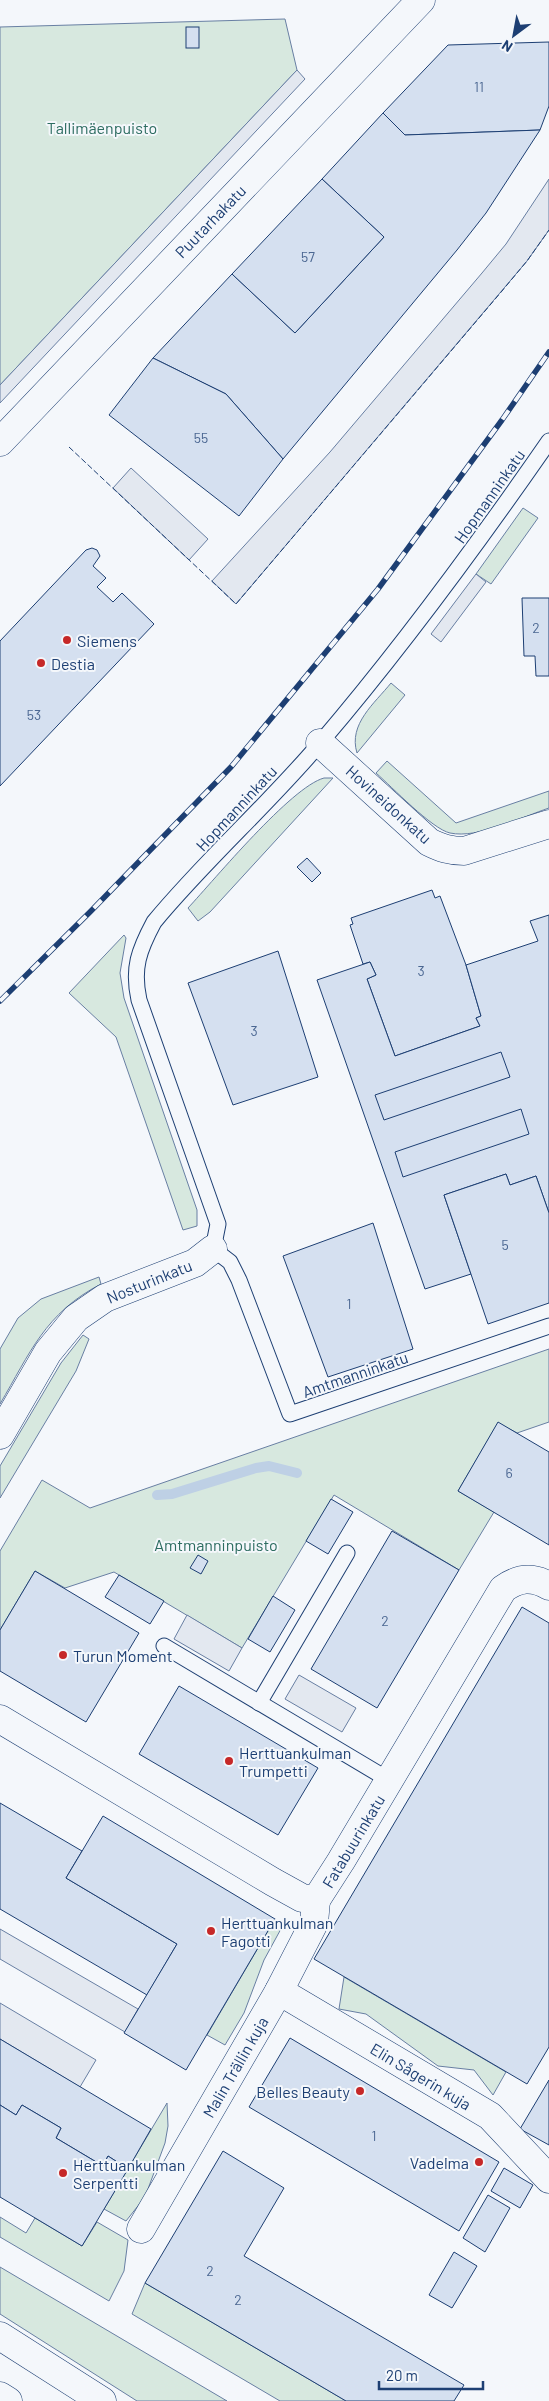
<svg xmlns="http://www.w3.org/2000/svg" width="549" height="2401" font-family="Barlow,sans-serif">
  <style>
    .green { fill: #d7e8df; stroke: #687fa3 }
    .parking { fill: #e3e8f0; stroke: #687fa3 }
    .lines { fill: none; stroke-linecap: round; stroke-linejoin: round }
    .stream { stroke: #bed0e5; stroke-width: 10 }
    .building { fill: #d5e0f0; stroke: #1d3f73 }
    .service-casing { stroke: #1d3f73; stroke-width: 17 }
    .minor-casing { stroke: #1d3f73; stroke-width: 29 }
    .secondary-casing { stroke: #1d3f73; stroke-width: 29 }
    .service { stroke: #f4f7fb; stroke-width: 15 }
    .minor { stroke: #f4f7fb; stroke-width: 28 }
    .secondary { stroke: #f4f7fb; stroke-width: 28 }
    .rail-casing { stroke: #1d3f73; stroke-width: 5.5 }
    .rail { stroke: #f4f7fb; stroke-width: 4; stroke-dasharray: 11; stroke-linecap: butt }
    .fence { stroke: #1d3f73; stroke-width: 1; stroke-dasharray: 6 2.5; stroke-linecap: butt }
    .poi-dot { fill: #c62828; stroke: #f4f7fb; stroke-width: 2 }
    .labels { text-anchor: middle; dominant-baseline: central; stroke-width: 4; stroke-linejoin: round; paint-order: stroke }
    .number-label { font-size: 14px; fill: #4b6792 }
    .park-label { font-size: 16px; fill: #2c6c60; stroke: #f4f7fb }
    .street-label { font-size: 16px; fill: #1d3f73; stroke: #f4f7fb }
    .poi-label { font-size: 16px; fill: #1d3f73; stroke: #f4f7fb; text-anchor: start }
  </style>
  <rect width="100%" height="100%" fill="#f4f7fb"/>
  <!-- green -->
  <g class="green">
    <polygon points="285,19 297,70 0,385 0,27"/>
    <polygon points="523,508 538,518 491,584 476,574"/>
    <path d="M391,683L405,695L357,753C348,724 375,703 391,683Z"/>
    <path d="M387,761L456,823L549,791V808C522,817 478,839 450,833C432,829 392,787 376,773Z"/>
    <path d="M324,778H333L210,912L198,921L188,908C215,879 291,787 324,778Z"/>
    <polygon points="124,935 126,938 120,973 124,998 197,1210 197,1226 183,1230 116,1037 69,993"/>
    <path d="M99,1277L101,1284C45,1313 30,1353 0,1404V1349L18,1318L41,1299Z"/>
    <polygon points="83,1335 89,1339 76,1371 0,1498 0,1466 61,1363"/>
    <polygon points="549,1349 549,1422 517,1433 498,1423 458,1491 494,1512 459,1570 334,1495 242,1648 114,1572 65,1588 35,1571 0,1630 0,1551 42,1480 90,1508"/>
    <polygon points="275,1919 282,1923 282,1927 264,1960 244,2013 225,2045 207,2035"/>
    <polygon points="344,1977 506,2072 493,2095 474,2070 438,2066 366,2014 339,2009"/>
    <polygon points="167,2103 168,2126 165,2143 145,2197 126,2221 104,2209"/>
    <polygon points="0,2217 26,2233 35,2218 82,2246 97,2222 128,2240 124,2271 109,2301 0,2237"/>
    <polygon points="0,2267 227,2401 137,2401 0,2314"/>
    <polygon points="145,2283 346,2401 280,2401 132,2314"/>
  </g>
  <!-- parking -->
  <g class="parking">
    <polygon points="297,70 305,79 0,403 0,385"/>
    <polygon points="549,179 549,230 527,261 236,604 212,581 330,452 482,273 506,244"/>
    <polygon points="131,468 208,539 189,560 113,488"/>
    <polygon points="476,574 486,582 441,642 431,634"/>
    <polygon points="187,1615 242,1648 229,1671 174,1639"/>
    <polygon points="299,1675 356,1708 342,1732 285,1699"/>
    <polygon points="0,1929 138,2009 125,2032 0,1959"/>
    <polygon points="0,2003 96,2060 80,2087 0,2039"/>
  </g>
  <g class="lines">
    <!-- stream -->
    <polyline class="stream" points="157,1495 172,1494 256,1468 269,1466 297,1473"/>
  </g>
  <!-- building -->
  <g class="building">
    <rect x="186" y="27" width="13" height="21"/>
    <polygon points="549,42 549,106 540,130 405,135 383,113 448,45"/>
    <polygon points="383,113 405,135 540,130 486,213 457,250 283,459 226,394 153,358 232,274 295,333 384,237 322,179"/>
    <polygon points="322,179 384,237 295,333 232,274"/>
    <polygon points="153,358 226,394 283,459 239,516 109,415"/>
    <polygon points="92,548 97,550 100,556 93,566 106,578 97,587 113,602 122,593 154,624 0,786 0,641 86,550"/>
    <polygon points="522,598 549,598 549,676 536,676 535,656 524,656"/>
    <polygon points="307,858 321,873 312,882 297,867"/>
    <polygon points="432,890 435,898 440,896 466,965 481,1016 476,1018 480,1026 395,1056 367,979 376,975 370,962 363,964 350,925 353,924 351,918"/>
    <polygon points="549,915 549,1213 536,1176 510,1185 506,1174 444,1195 471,1274 425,1289 317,980 370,962 376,975 367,979 395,1056 480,1026 476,1018 481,1016 466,965 538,941 530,921"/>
    <polygon points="278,951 318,1077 233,1105 188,983"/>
    <polygon points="501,1052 510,1077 384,1120 375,1095"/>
    <polygon points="521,1109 529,1134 403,1177 395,1152"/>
    <polygon points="506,1174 510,1185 536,1176 549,1213 549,1303 488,1324 444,1195"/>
    <polygon points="373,1223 413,1349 328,1377 283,1256"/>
    <polygon points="498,1422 549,1452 549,1545 458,1491"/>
    <polygon points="331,1499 353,1512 328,1554 306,1541"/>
    <polygon points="392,1531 459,1570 377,1708 311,1669"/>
    <polygon points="198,1555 208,1561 201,1574 190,1568"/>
    <polygon points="35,1571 139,1633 86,1722 0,1671 0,1630"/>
    <polygon points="119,1575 164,1601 150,1624 105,1597"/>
    <polygon points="273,1596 295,1610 270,1652 248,1639"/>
    <polygon points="522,1607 549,1623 549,2047 527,2084 314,1959"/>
    <polygon points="179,1686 318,1768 278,1835 139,1754"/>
    <polygon points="0,1803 82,1851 66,1878 177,1944 147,1995 0,1909"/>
    <polygon points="103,1816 275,1919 186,2070 124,2033 177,1944 66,1878"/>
    <polygon points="290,2038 499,2162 459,2231 249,2107"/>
    <polygon points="0,2039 151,2129 128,2169 108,2156 103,2166 56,2138 61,2128 22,2105 16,2115 0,2105"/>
    <polygon points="549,2080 549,2145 520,2129"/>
    <polygon points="0,2105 16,2115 22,2105 61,2128 56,2138 103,2166 108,2156 128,2169 82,2246 0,2197"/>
    <polygon points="223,2151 284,2188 244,2256 464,2385 454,2401 346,2401 145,2283"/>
    <polygon points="504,2168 533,2185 520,2208 491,2191"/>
    <polygon points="488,2195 510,2208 485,2252 463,2238"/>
    <polygon points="454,2252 477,2266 452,2308 429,2295"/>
  </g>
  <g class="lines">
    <defs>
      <g id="service">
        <path d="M549,441C477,545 403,646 321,742C268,805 206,859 154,922C139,950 132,968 139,1000L218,1224L213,1249L230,1262L239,1280L290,1414L549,1326"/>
        <polyline points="164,1646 389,1780"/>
        <polyline points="259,1703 347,1553"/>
      </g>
      <g id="minor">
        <polyline points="0,442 421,0"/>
        <path d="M320,743L429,842C441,848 450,851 464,851L549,824"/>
        <polyline points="0,1435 48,1352 76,1318 105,1298 195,1263 213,1249"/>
        <path d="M0,1719L273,1882L302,1898L316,1900L341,1861L503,1589C518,1578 532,1576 549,1586"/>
        <polyline points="279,1991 490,2116 549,2179"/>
        <polyline points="141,2229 279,1991 314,1923 316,1900"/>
      </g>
      <g id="secondary">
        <polyline points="0,2336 102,2401"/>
        <polyline points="0,2396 8,2401"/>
      </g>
    </defs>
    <!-- service casing -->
    <use href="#service" class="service-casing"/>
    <!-- minor casing -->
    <use href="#minor" class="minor-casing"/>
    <!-- secondary casing -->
    <use href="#secondary" class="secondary-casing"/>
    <!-- service -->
    <use href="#service" class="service"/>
    <!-- minor -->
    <use href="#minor" class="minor"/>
    <!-- secondary -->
    <use href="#secondary" class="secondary"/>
    <defs>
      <polyline id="rail" points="0,1001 91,911 231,767 378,589 502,420 549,352"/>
    </defs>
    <!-- rail casing -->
    <use href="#rail" class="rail-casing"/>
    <!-- rail -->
    <use href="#rail" class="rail"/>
    <!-- fence -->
    <polyline class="fence" points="69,447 236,604 502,291 527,261 549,230"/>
  </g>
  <!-- markers -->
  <g class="poi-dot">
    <circle cx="67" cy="640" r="5"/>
    <circle cx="41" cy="663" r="5"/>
    <circle cx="63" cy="1655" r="5"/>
    <circle cx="229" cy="1761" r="5"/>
    <circle cx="211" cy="1931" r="5"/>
    <circle cx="360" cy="2091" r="5"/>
    <circle cx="479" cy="2162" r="5"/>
    <circle cx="63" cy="2173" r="5"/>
  </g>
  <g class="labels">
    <!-- number labels -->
    <g class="number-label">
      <text x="479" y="86">11</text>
      <text x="308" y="256">57</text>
      <text x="201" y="437">55</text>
      <text x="536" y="627">2</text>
      <text x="34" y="714">53</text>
      <text x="421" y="970">3</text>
      <text x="254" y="1030">3</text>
      <text x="505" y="1244">5</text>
      <text x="349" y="1303">1</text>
      <text x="509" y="1472">6</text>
      <text x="385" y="1620">2</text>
      <text x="374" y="2135">1</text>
      <text x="210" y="2270">2</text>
      <text x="238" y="2299">2</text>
    </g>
    <!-- park labels -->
    <g class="park-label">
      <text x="102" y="127">Tallimäenpuisto</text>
      <text x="216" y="1544">Amtmanninpuisto</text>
    </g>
    <!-- street labels -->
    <g class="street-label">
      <text transform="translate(210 221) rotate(-46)">Puutarhakatu</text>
      <text transform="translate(489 496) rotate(-55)">Hopmanninkatu</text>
      <text transform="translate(389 804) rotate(42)">Hovineidonkatu</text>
      <text transform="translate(236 808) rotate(-47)">Hopmanninkatu</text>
      <text transform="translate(149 1281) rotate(-22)">Nosturinkatu</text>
      <text transform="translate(355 1374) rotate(-19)">Amtmanninkatu</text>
      <text transform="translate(353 1841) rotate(-59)">Fatabuurinkatu</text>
      <text transform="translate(235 2067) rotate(-60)">Malin Trällin kuja</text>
      <text transform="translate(421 2076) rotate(31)">Elin Sågerin kuja</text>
    </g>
    <!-- poi labels -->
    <g class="poi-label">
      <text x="77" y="640">Siemens</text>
      <text x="51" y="663">Destia</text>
      <text x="73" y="1655">Turun Moment</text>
      <text x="239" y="1752">Herttuankulman<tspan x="239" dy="18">Trumpetti</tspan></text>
      <text x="221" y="1922">Herttuankulman<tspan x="221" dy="18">Fagotti</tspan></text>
      <text x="350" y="2091" text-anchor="end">Belles Beauty</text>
      <text x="469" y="2162" text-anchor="end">Vadelma</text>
      <text x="73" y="2164">Herttuankulman<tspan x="73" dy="18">Serpentti</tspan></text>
    </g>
  </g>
  <!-- north arrow -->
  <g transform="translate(514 35) rotate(212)" stroke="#f4f7fb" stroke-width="4" paint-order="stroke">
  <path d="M0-4L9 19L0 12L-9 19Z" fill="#1d3f73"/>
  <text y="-8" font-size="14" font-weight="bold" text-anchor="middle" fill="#1d3f73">N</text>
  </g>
  <!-- scale -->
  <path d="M379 2381v8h104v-8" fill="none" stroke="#1d3f73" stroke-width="2.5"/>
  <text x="386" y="2381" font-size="15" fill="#1d3f73" stroke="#f4f7fb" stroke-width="4" paint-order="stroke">20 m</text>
</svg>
